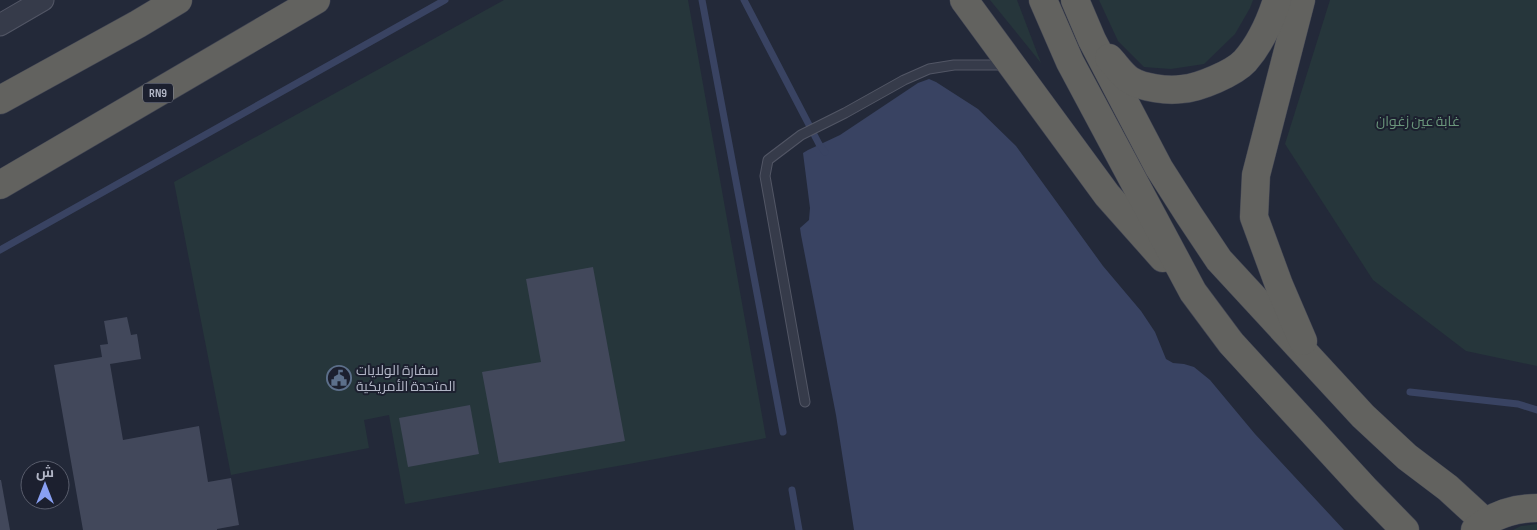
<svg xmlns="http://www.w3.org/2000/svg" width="1537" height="530" font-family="'Sofia Sans Condensed',Cairo,sans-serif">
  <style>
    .green { fill: #26363b }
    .water { fill: #394362 }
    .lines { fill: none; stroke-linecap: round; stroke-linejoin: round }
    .stream { stroke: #394362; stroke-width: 7 }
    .building { fill: #42485b }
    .service-casing { stroke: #525665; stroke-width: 11 }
    .tertiary-casing { stroke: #525665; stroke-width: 23 }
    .trunk-casing { stroke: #3f4352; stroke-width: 29 }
    .service { stroke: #363b4a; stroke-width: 9 }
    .tertiary { stroke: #363b4a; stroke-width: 21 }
    .trunk { stroke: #62625f; stroke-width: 28 }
    .labels { text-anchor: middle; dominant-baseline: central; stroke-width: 4; stroke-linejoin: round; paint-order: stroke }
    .shield { fill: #1c202f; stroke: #858999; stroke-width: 1 }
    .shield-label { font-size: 12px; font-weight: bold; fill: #b2b6c6 }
    .park-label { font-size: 14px; fill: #6a967b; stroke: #1c202f }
    .poi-label { font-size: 14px; fill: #b2b6c6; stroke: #1c202f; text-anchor: start }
  </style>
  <rect width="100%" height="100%" fill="#232939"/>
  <!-- green -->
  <g class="green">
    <polygon points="504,0 688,0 766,438 629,464 405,504 389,415 364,420 369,448 231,475 174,182"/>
    <polygon points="990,0 1017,0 1041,63"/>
    <polygon points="1099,0 1253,0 1250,8 1235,34 1204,64 1171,69 1144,67 1118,41"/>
    <polygon points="1330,0 1537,0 1537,366 1466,351 1373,280 1285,144"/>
    <polygon points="1537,524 1537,530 1513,530 1521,526"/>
  </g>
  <!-- water -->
  <polygon class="water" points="929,79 936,82 978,109 1016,146 1103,266 1141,311 1155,332 1166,359 1173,363 1184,364 1194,367 1210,380 1255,434 1344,530 854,530 836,415 801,235 800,228 809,220 810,208 803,153 808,150 840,135 918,83"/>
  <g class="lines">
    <!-- stream -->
    <g class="stream">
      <polyline points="702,0 783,432"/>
      <polyline points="744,0 819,144 825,152"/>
      <polyline points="0,250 445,0"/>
      <polyline points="1410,392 1518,404 1537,410"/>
      <polyline points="792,490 799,530"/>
    </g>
  </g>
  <!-- building -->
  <g class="building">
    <polygon points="593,267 625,441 499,463 482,372 541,362 526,279"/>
    <polygon points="127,317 131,335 137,334 141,359 110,364 123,440 199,426 208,482 231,478 239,525 217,529 217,530 83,530 54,365 102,357 100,345 108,344 104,321"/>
    <polygon points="470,405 479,454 408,467 399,418"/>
    <polygon points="0,480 1,480 10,530 0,530"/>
  </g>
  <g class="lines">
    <defs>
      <polyline id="service" points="805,402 765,176 768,160 801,135 845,113 904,80 929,69 954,65 1005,65"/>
      <polyline id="tertiary" points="0,25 43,0"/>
      <g id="trunk">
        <polyline points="964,0 1107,195 1163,258"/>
        <polyline points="1043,0 1070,62 1193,292 1231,343 1365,489 1405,530"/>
        <polyline points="1075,0 1092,40 1159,168 1189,215 1219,260 1363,416 1407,457 1448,488 1485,522"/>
        <polyline points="1301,0 1256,175 1254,217 1279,285 1303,341"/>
        <path d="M1109,58C1115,64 1122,75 1130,80C1143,88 1167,91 1182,89C1199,88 1234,73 1245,61C1260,44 1270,22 1277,0"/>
        <polyline points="0,100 138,24 178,0"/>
        <polyline points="0,185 316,0"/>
        <path d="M1475,530C1493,515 1514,508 1537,508"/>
      </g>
    </defs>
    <!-- service casing -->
    <use href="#service" class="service-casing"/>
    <!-- tertiary casing -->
    <use href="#tertiary" class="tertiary-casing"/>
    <!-- trunk casing -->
    <use href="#trunk" class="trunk-casing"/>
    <!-- service -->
    <use href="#service" class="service"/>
    <!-- tertiary -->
    <use href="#tertiary" class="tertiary"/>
    <!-- trunk -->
    <use href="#trunk" class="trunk"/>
  </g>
  <!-- icons -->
  <defs>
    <symbol id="civic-ring" viewBox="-11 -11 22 22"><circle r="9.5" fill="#1c202f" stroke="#5c6f8a" stroke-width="1.5"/><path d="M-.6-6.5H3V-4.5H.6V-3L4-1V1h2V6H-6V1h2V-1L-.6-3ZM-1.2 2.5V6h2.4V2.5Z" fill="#5c6f8a"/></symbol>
  </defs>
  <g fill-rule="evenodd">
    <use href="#civic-ring" x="325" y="364" width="28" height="28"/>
  </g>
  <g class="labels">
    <!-- shield labels -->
    <rect class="shield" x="143" y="83.5" width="30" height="19" rx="4"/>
    <g class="shield-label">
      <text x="158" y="93">RN9</text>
    </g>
    <!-- park labels -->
    <g class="park-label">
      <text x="1418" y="121">غابة عين زغوان</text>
    </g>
    <!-- poi labels -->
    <g class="poi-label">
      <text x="356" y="370">سفارة الولايات<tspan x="356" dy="16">المتحدة الأمريكية</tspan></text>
    </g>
  </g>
  <!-- north arrow -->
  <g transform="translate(45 485)"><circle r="24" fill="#1c202f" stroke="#585c6b"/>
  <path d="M0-4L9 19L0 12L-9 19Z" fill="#89a0f3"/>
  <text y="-8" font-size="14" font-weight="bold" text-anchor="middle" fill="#b2b6c6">ش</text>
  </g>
</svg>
